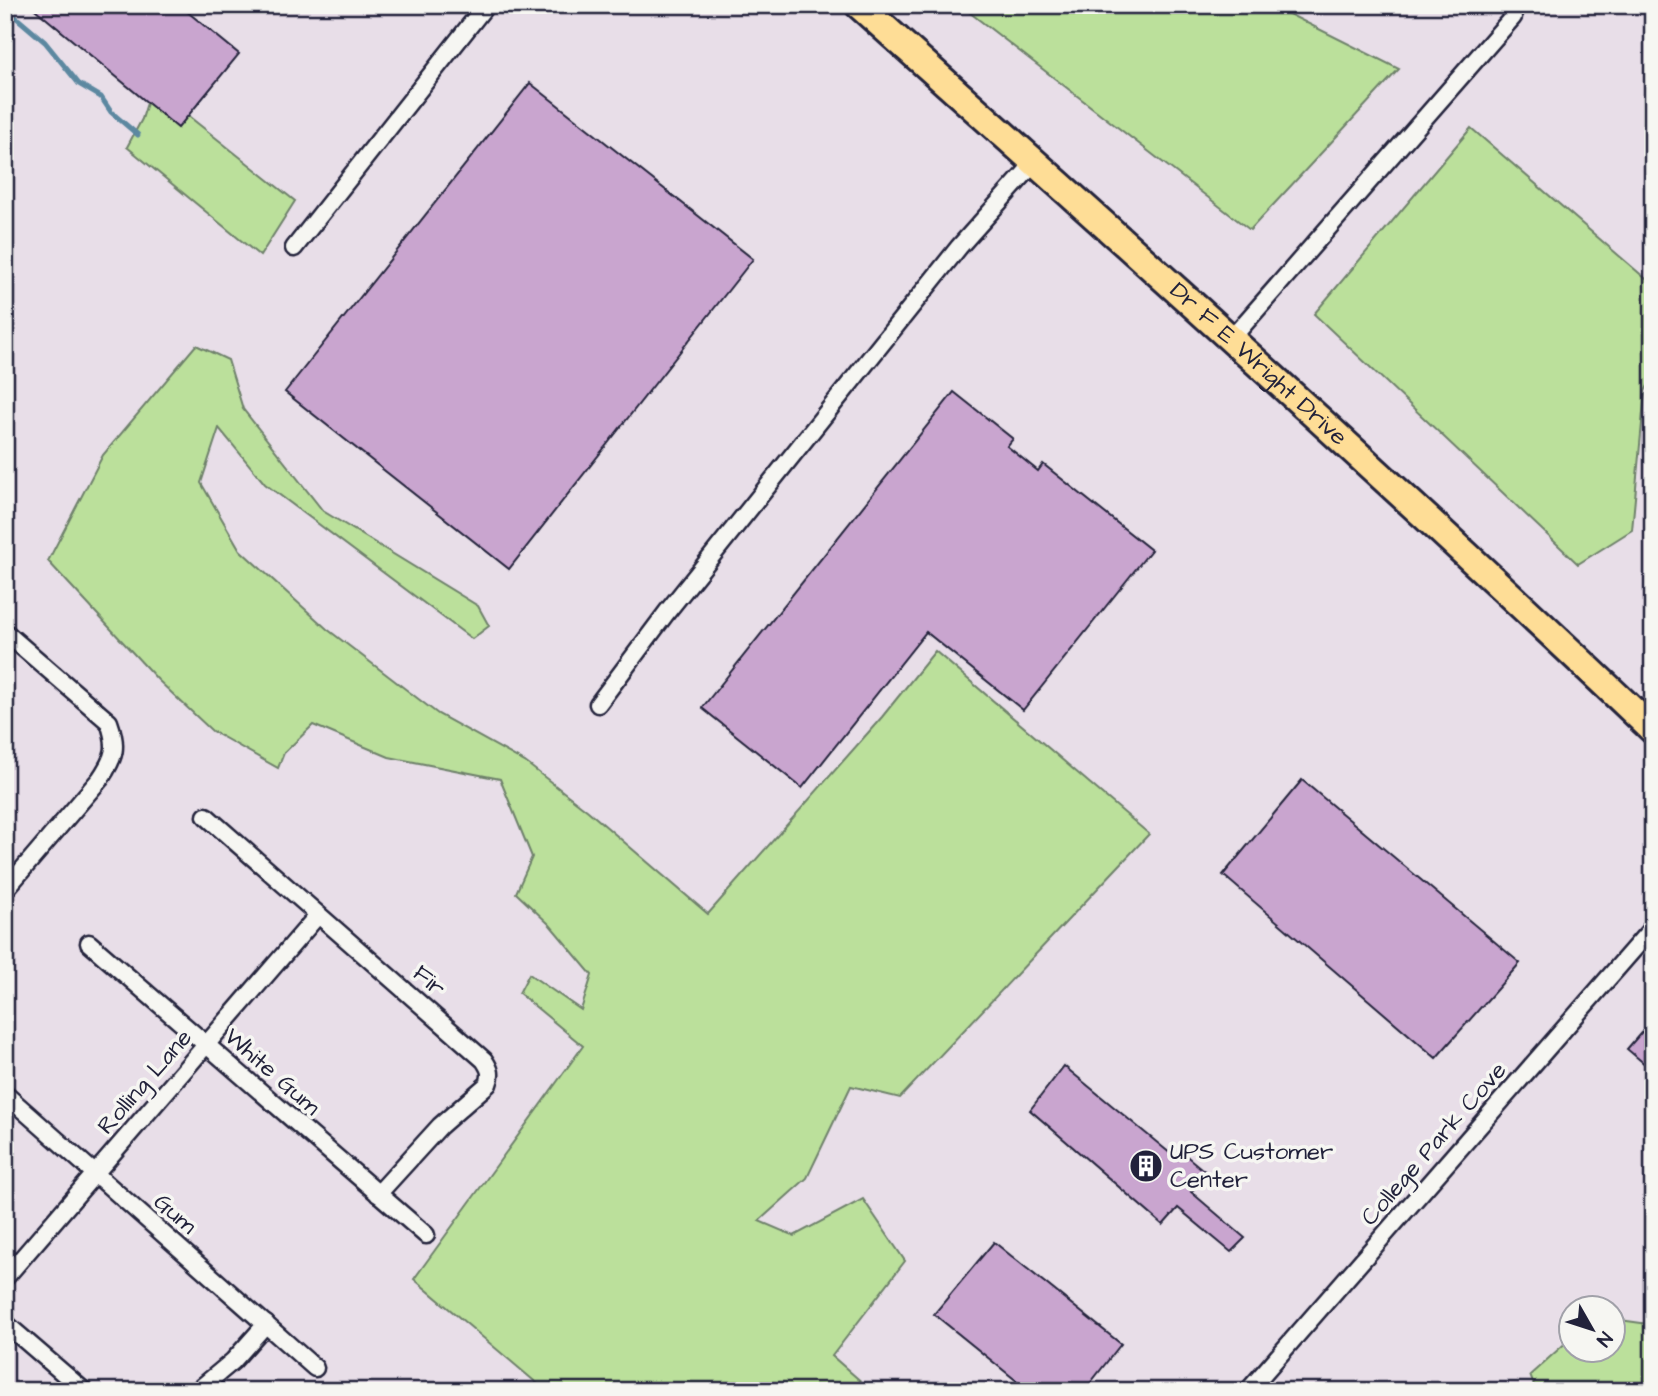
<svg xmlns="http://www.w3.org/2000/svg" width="1658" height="1396" font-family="'Architects Daughter',sans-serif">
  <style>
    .green { fill: #bbe09b; stroke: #6e816b; stroke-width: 2 }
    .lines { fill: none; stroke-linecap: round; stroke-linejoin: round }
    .stream { stroke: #5c88a0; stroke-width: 5 }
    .building { fill: #c9a5cf; stroke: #22223b; stroke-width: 2 }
    .minor-casing { stroke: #22223b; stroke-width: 21 }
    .trunk-casing { stroke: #22223b; stroke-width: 32 }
    .minor { stroke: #f6f6f2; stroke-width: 16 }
    .trunk { stroke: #fedd96; stroke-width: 26 }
    .labels { text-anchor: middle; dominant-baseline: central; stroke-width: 7; stroke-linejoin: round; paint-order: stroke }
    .street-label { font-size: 24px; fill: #22223b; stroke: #f6f6f2 }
    .poi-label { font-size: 24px; fill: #22223b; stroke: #f6f6f2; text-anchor: start }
  </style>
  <rect width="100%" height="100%" fill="#e8dee8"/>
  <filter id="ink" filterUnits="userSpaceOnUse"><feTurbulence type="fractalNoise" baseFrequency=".0143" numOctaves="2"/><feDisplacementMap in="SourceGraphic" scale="14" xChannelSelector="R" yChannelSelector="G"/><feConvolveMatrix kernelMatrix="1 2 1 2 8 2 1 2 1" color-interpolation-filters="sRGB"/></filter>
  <g filter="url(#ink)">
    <!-- green -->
    <g class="green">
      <polygon points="960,5 1271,5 1399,69 1250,230"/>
      <polygon points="152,87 295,201 260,256 127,147 142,119"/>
      <polygon points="1471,128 1653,285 1653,377 1645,391 1632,530 1578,564 1314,314"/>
      <polygon points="196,345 228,360 243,409 323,511 478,606 489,626 472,639 265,484 219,428 201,483 240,550 327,629 438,714 525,762 588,811 708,914 882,717 935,651 1149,834 900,1098 851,1086 807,1178 759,1221 794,1236 863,1199 905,1261 832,1356 872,1391 546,1391 414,1279 583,1046 519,993 529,974 581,1010 592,975 550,925 516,893 532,857 500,779 389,757 313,725 284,753 278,768 212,731 158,680 48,561 103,455"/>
      <polygon points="1613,1319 1648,1324 1653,1320 1653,1391 1536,1391 1530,1375 1570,1339 1570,1350 1612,1350"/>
    </g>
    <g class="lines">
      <!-- stream -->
      <polyline class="stream" points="5,8 45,42 79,84 101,97 111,112 138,135"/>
    </g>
    <!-- building -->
    <g class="building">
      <polygon points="30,5 179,5 239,54 178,128"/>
      <polygon points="530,83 753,259 509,569 285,392"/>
      <polygon points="954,392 1013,439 1007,446 1038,471 1043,464 1151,550 1023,710 926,632 802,788 702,708"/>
      <polygon points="1302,780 1520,963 1436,1058 1223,875"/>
      <polygon points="1653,1019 1653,1071 1627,1049"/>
      <polygon points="1064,1066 1177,1159 1183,1153 1207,1173 1191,1192 1245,1238 1231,1252 1178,1208 1163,1225 1030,1110"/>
      <polygon points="994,1242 1121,1344 1084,1391 1029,1391 934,1314"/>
    </g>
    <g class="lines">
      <defs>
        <g id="minor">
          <polyline points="294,248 486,5"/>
          <polyline points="1231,339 1513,17"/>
          <path d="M5,632L109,722C118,747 115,757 100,779L5,890"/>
          <polyline points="598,704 667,612 959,247 1035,162"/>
          <path d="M206,816L484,1060C490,1069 492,1074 488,1084L440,1126L378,1194"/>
          <polyline points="89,943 426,1235"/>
          <polyline points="5,1094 315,1368"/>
          <polyline points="5,1278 318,915"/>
          <polyline points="5,1323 84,1391"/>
          <polyline points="197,1391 233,1361 266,1324"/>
          <polyline points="1248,1391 1653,927"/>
        </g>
        <g id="trunk">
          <path id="s1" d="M859,5C1126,244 1394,483 1653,730"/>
        </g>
      </defs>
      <!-- minor casing -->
      <use href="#minor" class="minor-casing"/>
      <!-- trunk casing -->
      <use href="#trunk" class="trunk-casing"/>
      <!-- minor -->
      <use href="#minor" class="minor"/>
      <!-- trunk -->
      <use href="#trunk" class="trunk"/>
    </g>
  </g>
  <!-- icons -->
  <defs>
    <symbol id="building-disc" viewBox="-11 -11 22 22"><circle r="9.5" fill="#22223b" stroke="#f6f6f2"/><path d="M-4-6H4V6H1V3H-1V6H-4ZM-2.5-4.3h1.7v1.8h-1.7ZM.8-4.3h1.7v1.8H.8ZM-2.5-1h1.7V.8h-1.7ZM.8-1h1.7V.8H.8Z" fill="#fff"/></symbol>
  </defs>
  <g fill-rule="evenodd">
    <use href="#building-disc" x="1127" y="1147" width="38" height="38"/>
  </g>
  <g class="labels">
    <!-- street labels -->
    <g class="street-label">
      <text stroke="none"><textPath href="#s1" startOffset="537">Dr F E Wright Drive</textPath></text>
      <text transform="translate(429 981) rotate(41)">Fir</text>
      <text transform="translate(272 1072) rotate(41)">White Gum</text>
      <text transform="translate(145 1082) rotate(-49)">Rolling Lane</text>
      <text transform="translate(1434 1144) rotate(-49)">College Park Cove</text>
      <text transform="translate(175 1214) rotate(41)">Gum</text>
    </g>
    <!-- poi labels -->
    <g class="poi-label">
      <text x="1170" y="1152">UPS Customer<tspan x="1170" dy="28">Center</tspan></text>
    </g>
  </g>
  <!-- margin -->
  <rect width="1658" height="1396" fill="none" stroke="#f6f6f2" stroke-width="28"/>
  <rect x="14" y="14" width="1630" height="1368" fill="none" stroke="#22223b" stroke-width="2.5" filter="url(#ink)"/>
  <!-- north arrow -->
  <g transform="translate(1592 1329) rotate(129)"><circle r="33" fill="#f6f6f2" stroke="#a1a1a9" stroke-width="2"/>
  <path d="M0-5L12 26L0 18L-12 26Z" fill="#22223b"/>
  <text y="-10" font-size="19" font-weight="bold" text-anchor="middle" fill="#22223b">N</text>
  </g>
</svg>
